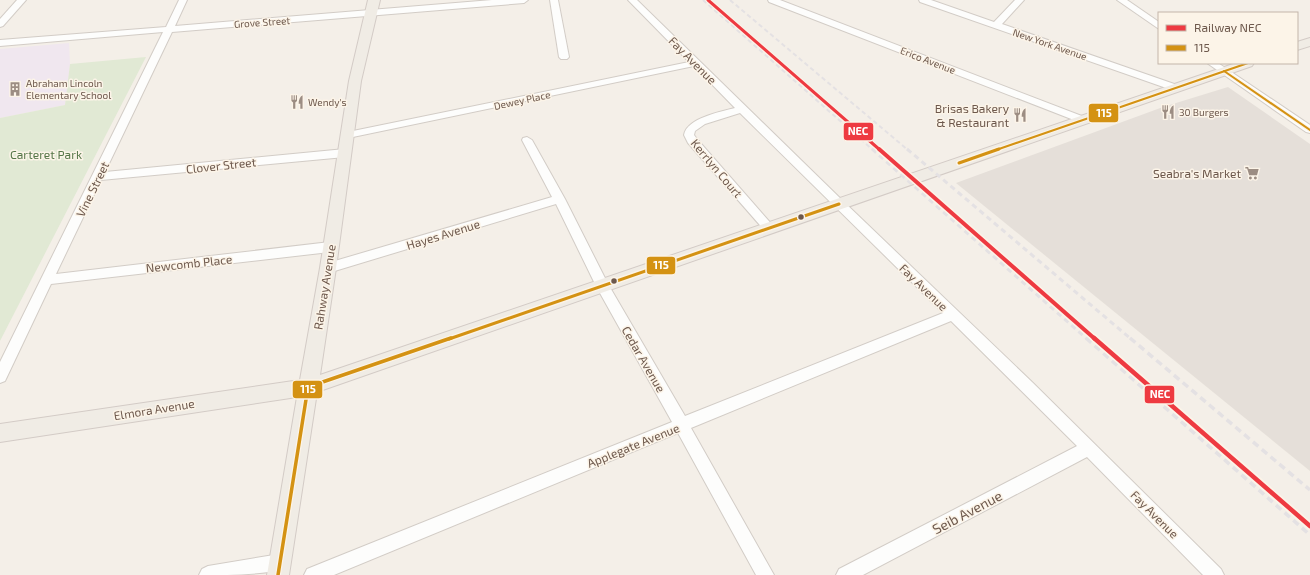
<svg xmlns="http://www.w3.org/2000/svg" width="1310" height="575" font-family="'Exo 2',sans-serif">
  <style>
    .industrial { fill: #e5dfd9 }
    .education { fill: #f0e7ef }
    .green { fill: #e1e9d4 }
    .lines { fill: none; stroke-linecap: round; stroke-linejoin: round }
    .minor-casing { stroke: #d2ccc6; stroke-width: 2 }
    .major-casing { stroke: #d3cbc6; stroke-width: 2 }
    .minor { fill: #fdfdfc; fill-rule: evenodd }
    .major { fill: #f0ece5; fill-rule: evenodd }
    .rail-far2 { stroke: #e4e1e3; stroke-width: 2; stroke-dasharray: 4.5 3; stroke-linecap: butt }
    .rail-far1 { stroke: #e4e1e3; stroke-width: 3; stroke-dasharray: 5.5 4; stroke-linecap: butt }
    .rail { stroke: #e4e1e3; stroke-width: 3.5; stroke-dasharray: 7 4.5; stroke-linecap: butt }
    .bus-1-far2-casing { stroke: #fcf4e8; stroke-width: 4 }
    .bus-1-far1-casing { stroke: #fcf4e8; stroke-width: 6 }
    .bus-1-casing { stroke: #fcf4e8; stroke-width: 6 }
    .bus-1-far2 { stroke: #d49213; stroke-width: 2 }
    .bus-1-far1 { stroke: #d49213; stroke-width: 3 }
    .bus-1 { stroke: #d49213; stroke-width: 3.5 }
    .rail-1-far2-casing { stroke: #fcf4e8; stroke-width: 5 }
    .rail-1-far1-casing { stroke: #fcf4e8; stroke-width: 7 }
    .rail-1-casing { stroke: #fcf4e8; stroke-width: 8 }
    .rail-1-far2 { stroke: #ee3a41; stroke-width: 3 }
    .rail-1-far1 { stroke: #ee3a41; stroke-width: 4 }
    .rail-1 { stroke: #ee3a41; stroke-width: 4.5 }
    .bus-dot { fill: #6d584c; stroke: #fcf4e8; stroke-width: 1.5 }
    .labels { text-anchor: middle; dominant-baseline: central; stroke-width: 3; stroke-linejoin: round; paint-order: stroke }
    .far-street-label { font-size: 10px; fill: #6d584c; stroke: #fcf4e8 }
    .far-poi-label { font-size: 10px; fill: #6d584c; stroke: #fcf4e8; text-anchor: start }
    .street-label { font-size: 12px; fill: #6d584c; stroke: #fcf4e8 }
    .poi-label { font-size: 12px; fill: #6d584c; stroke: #fcf4e8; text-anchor: end }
    .park-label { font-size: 12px; fill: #577749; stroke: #fcf4e8 }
    .near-street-label { font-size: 14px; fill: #6d584c; stroke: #fcf4e8 }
    .line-badge { stroke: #fcf4e8; stroke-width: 1.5 }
    .badge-label { font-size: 11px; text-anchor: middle; font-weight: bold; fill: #fff }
  </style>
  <rect width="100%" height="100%" fill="#f4efe8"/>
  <!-- industrial -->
  <polygon class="industrial" points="1228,87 1310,144 1310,471 956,183 1163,107"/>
  <!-- education -->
  <polygon class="education" points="69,43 70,64 65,105 0,118 0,49"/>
  <!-- green -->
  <polygon class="green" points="146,57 0,341 0,118 65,105 70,64"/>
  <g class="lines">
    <defs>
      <g id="minor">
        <polygon points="17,0 26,0 3,26 0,27 0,19"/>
        <polygon points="179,0 187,0 175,26 492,0 528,0 524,3 172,32 105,172 345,149 349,150 350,153 349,156 345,157 101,180 56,274 330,242 334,244 336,247 334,250 330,252 51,284 5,381 0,383 0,362 163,32 0,46 0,40 166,27"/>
        <polygon points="550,0 558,0 569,57 567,59 561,59 559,57"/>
        <path d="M628,0H637L843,201L1032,382L1221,569L1224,575H1203L1087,457L863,575H836L839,569L1077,446L951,321L691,428L774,575H756L678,433L334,575H304L307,569L672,422L596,286L556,204L328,273L324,271L322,268L324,265L328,263L552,197L522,140L523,138L527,137L532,140L565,199L608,284L685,416L943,313L740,113L705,124L695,131L694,135L697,139L775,228L773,231L769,232L765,231L688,143L684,135C687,118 720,112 735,108L694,66L348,138L343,135L348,132L689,62Z"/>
        <polygon points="768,0 780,0 1087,118 1088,120 1087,122 1079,122 769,2"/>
        <polygon points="919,0 931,0 994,22 1015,0 1024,0 1002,24 1180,86 1181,88 1176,91 1172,90 920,2"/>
        <polygon points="1117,0 1127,0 1159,22 1159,29"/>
        <polygon points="1207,63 1218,63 1310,125 1310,133 1306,132"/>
        <path d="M280,554L286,557L289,563L286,569C260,575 227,575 199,575L202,569L208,566Z"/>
      </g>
      <g id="major">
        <polygon points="368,0 380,0 361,81 336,268 320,375 1236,63 1254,63 1252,66 317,392 289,575 267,575 297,397 0,442 0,424 300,380 320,268 349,81"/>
        <polygon points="1310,38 1310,46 1297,50 1297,42"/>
      </g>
    </defs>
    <!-- minor casing -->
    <use href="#minor" class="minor-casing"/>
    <!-- major casing -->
    <use href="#major" class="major-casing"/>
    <!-- minor -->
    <use href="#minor" class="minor"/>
    <!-- major -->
    <use href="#major" class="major"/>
    <!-- rail-far2 -->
    <g class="rail-far2">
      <polyline points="703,0 873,150"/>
      <polyline points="730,0 908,150"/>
    </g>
    <!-- rail-far1 -->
    <g class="rail-far1">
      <polyline points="872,149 1087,339"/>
      <polyline points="907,149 1131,339"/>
    </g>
    <!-- rail -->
    <g class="rail">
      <polyline points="1086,338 1310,535"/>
      <polyline points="1130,338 1310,490"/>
    </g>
    <defs>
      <g id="bus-1-far2">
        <polyline points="1224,71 1310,130"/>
        <polyline points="996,150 1248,63"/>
      </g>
      <g id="bus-1-far1">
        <polyline points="959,163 999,149"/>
        <polyline points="449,339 839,204"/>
      </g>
      <polyline id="bus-1" points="278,575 308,387 451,338"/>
    </defs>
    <!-- bus-1-far2 casing -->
    <use href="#bus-1-far2" class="bus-1-far2-casing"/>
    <!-- bus-1-far1 casing -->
    <use href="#bus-1-far1" class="bus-1-far1-casing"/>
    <!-- bus-1 casing -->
    <use href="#bus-1" class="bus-1-casing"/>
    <!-- bus-1-far2 -->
    <use href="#bus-1-far2" class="bus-1-far2"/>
    <!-- bus-1-far1 -->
    <use href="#bus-1-far1" class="bus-1-far1"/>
    <!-- bus-1 -->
    <use href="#bus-1" class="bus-1"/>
    <defs>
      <polyline id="rail-1-far2" points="708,0 880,150"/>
      <polyline id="rail-1-far1" points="879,149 1095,339"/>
      <polyline id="rail-1" points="1094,338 1310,526"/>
    </defs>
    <!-- rail-1-far2 casing -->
    <use href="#rail-1-far2" class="rail-1-far2-casing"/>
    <!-- rail-1-far1 casing -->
    <use href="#rail-1-far1" class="rail-1-far1-casing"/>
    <!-- rail-1 casing -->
    <use href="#rail-1" class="rail-1-casing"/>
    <!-- rail-1-far2 -->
    <use href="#rail-1-far2" class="rail-1-far2"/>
    <!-- rail-1-far1 -->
    <use href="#rail-1-far1" class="rail-1-far1"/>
    <!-- rail-1 -->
    <use href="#rail-1" class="rail-1"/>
  </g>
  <!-- icons -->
  <defs>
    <symbol id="building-bare" viewBox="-9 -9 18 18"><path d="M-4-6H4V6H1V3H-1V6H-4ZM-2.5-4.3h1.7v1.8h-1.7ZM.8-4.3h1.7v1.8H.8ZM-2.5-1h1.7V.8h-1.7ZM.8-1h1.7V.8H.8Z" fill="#9c8d83" stroke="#fcf4e8" stroke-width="2.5" paint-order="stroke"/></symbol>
    <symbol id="restaurant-bare" viewBox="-9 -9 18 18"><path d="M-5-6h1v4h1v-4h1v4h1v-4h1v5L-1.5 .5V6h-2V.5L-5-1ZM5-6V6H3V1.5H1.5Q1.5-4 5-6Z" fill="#9c8d83" stroke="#fcf4e8" stroke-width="2.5" paint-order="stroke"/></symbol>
    <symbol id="supermarket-bare" viewBox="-9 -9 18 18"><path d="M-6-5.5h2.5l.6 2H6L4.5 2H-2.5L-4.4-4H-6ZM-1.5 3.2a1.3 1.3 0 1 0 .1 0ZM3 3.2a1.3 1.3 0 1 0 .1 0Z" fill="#9c8d83" stroke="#fcf4e8" stroke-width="2.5" paint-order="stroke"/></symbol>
  </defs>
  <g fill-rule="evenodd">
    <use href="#building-bare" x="5" y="79" width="20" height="20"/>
    <use href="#restaurant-bare" x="287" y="92" width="20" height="20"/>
    <use href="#restaurant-bare" x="1158" y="102" width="20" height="20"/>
    <use href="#restaurant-bare" x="1010" y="105" width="20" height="20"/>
    <use href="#supermarket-bare" x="1242" y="163" width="20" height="20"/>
  </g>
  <!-- markers -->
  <g class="bus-dot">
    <circle cx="801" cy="217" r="3.5"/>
    <circle cx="614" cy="281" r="3.5"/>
  </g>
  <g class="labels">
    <!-- far-street labels -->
    <g class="far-street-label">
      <text transform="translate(262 22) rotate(-4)">Grove Street</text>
      <text transform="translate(1050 44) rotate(19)">New York Avenue</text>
      <text transform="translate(928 60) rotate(21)">Erico Avenue</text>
      <text transform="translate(522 100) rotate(-12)">Dewey Place</text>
    </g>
    <!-- far-poi labels -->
    <g class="far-poi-label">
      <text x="26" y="83">Abraham Lincoln<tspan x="26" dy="12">Elementary School</tspan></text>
      <text x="308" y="102">Wendy's</text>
      <text x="1179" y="112">30 Burgers</text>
    </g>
    <!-- street labels -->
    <g class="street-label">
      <text transform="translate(693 60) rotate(45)">Fay Avenue</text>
      <text transform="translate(221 165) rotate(-6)">Clover Street</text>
      <text transform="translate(717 168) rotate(50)">Kerrlyn Court</text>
      <text transform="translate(92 189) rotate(-64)">Vine Street</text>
      <text transform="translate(443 234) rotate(-17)">Hayes Avenue</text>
      <text transform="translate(189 263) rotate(-6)">Newcomb Place</text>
      <text transform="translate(324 287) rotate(-81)">Rahway Avenue</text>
      <text transform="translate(924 287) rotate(44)">Fay Avenue</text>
      <text transform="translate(644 359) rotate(60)">Cedar Avenue</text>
      <text transform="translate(154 409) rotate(-9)">Elmora Avenue</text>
      <text transform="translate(633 445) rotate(-22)">Applegate Avenue</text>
      <text transform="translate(1155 514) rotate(45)">Fay Avenue</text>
    </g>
    <!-- poi labels -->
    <g class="poi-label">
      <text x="1009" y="108">Brisas Bakery<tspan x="1009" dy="14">&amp; Restaurant</tspan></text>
      <text x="1241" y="173">Seabra's Market</text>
    </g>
    <!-- park labels -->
    <g class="park-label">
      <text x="46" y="154">Carteret Park</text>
    </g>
    <!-- near-street labels -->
    <g class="near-street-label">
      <text transform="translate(967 512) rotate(-28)">Seib Avenue</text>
    </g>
  </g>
  <g class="line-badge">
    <rect x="1088" y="103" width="31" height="20" rx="4" fill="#d49213"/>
    <rect x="843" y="122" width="31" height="19" rx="4" fill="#ee3a41"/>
    <rect x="646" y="256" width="30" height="19" rx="4" fill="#d49213"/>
    <rect x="292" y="380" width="31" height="19" rx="4" fill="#d49213"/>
    <rect x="1144" y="385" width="31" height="19" rx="4" fill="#ee3a41"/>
  </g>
  <g class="badge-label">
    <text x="1104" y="117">115</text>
    <text x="858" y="135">NEC</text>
    <text x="661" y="269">115</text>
    <text x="308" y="393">115</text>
    <text x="1160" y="398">NEC</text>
  </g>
  <!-- legend -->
  <rect x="1158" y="12" width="140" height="52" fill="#fcf4e8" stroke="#c3b6aa"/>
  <rect x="1166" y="25" width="20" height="6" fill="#ee3a41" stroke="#c3b6aa"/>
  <text x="1194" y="32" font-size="12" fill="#6d584c">Railway NEC</text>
  <rect x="1166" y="45" width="20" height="6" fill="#d49213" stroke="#c3b6aa"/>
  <text x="1194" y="52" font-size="12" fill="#6d584c">115</text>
</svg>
